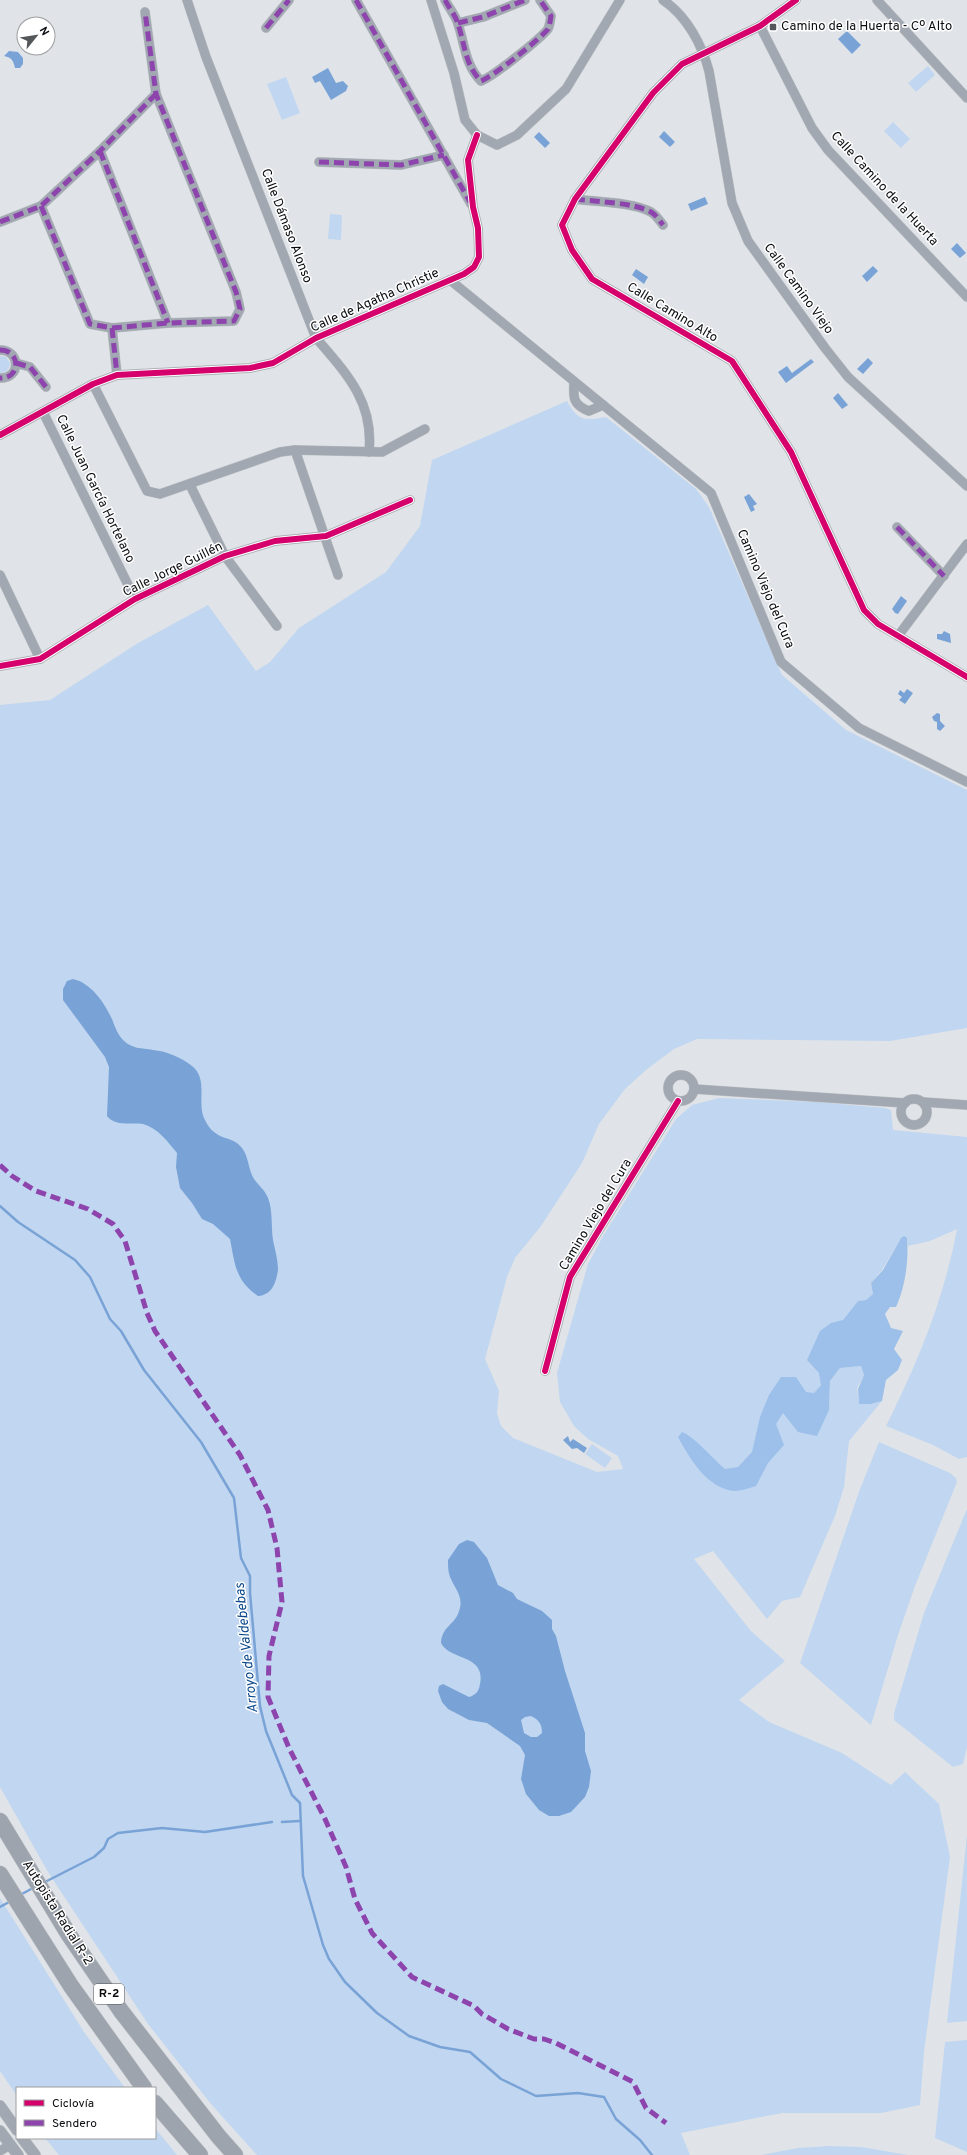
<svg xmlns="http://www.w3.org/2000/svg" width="967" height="2155" font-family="Overpass,sans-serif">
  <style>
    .green { fill: #c1d6f0 }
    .forest { fill: #9dc0ea }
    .water { fill: #79a3d6; fill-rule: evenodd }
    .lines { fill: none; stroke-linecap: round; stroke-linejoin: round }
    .stream { stroke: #79a3d6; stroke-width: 2.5 }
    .minor-casing { stroke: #bec1c4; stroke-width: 10 }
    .tertiary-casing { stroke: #bec1c4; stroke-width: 12 }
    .motorway-casing { stroke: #bec1c4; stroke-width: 17 }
    .minor { stroke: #a1a8b2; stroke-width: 9 }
    .tertiary { stroke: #a1a8b2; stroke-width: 11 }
    .motorway { stroke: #9da4ae; stroke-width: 16 }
    .quiet { stroke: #8e44ad; stroke-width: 5; stroke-dasharray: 10 5; stroke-linecap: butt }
    .cycleway-casing { stroke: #fff; stroke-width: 8 }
    .cycleway { stroke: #d6006c; stroke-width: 6 }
    .poi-dot { fill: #54575a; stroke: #fff; stroke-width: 1.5 }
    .labels { text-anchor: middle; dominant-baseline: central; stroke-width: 3; stroke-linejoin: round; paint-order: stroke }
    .shield { fill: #fff; stroke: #535456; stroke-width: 1 }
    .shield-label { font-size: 12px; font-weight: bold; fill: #090b0e }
    .poi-label { font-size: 13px; fill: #090b0e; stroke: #fff; text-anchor: start }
    .street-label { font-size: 13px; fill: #090b0e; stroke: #fff }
    .water-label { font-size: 14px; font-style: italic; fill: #0b488b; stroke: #fff }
  </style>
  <rect width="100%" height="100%" fill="#e0e4e8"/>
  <!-- green -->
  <g class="green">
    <polygon points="928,66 935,75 916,92 908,83"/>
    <polygon points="286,77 300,113 282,120 267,84"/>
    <polygon points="893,122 910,139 901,148 884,131"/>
    <polygon points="330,214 342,215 341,240 328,239"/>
    <path d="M0,356L6,357L10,363C10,369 6,373 0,373Z"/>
    <path d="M567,401C578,421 584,421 606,417L696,489L709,507L782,675L846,730L967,790V1028L890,1041L697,1039L674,1049L646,1070L625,1089L599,1124L582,1163L541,1226L515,1258L507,1277L485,1359L499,1391L497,1413L501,1426L513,1438L597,1472L623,1469L618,1456L588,1439L574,1426L560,1402L557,1373L588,1264L603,1236L676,1119L692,1105L719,1098L817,1102L885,1108L891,1110L893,1130L967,1137V1457L959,1459L933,1445L886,1426C918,1362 944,1299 957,1229L930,1241L908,1246L907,1238H901L882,1270L871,1283L873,1294L866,1300L858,1301L843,1320L821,1385L814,1393L783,1413L829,1410L830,1381L840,1368L861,1366L864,1375L857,1388L859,1404H871L882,1401L849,1441L844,1487L835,1516L800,1597L782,1601L767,1619L713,1551L694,1559L751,1631L785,1661L739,1700L769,1722L842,1753L891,1785L905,1772L939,1804L950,1857L924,2052L920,2105L881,2113H782L681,2133L690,2155H257L211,2104L148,2024L48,1872L0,1787V705L50,700L138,643L208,605L256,671L270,662L299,628L386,572L420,526L432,460Z"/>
    <polygon points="879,1442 950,1473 956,1478 957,1482 915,1586 898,1635 871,1725 800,1663 860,1489"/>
    <polygon points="592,1444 612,1458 605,1468 585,1454"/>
    <polygon points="967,1509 967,1747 963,1764 953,1767 894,1720 894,1713 924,1613"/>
    <polygon points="967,1835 967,2021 947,2023"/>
    <polygon points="0,1898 84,2032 125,2088 17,2088 17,2096 0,2071"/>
    <polygon points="967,2040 967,2152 935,2138 945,2042"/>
    <polygon points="155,2128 177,2155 59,2155 45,2138 155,2138"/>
    <polygon points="829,2146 861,2147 908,2155 761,2155 798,2148"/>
  </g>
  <!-- forest -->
  <path class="forest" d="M904,1236L907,1238C909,1260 905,1288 896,1307H890L885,1314L891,1328L903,1331L894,1349L902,1360L898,1370L886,1380L882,1401L871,1404H859L858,1389L864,1375L861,1366L840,1368L830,1381L829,1410L817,1436L798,1432L783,1413L776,1424L784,1445L768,1463L756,1486C749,1488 741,1491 734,1491C707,1488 690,1459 678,1437L682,1432C695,1437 713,1459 725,1469L738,1467L752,1452L760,1417L769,1395L781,1377H796L806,1392L814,1393L821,1385L819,1373L807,1360L820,1331L831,1323L843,1320L858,1301L866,1300L873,1294L871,1283L883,1270L901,1238Z"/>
  <!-- water -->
  <g class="water">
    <polygon points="847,31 861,45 852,54 838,39"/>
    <path d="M9,51L18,52L23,58V64L20,68H15C13,60 12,58 4,56Z"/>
    <polygon points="328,68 336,83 343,81 348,86 346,91 331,100 320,81 315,83 312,77"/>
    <polygon points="664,131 675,142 670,147 659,137"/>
    <polygon points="539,132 550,143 545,148 534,137"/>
    <polygon points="705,197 708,204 691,211 688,204"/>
    <polygon points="957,243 966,253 960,258 951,249"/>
    <polygon points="873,266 878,271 867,282 862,276"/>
    <polygon points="636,269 648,277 644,284 632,275"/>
    <polygon points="868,358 873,363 863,374 857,369"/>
    <polygon points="811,359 814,362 786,383 778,372 787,366 792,373"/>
    <polygon points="838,393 848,405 842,409 833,398"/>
    <polygon points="749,494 757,504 753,506 755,510 751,512 744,497"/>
    <polygon points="901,596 907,601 898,614 895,613 892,609"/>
    <polygon points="944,631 950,634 951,643 937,639 937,634 942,634"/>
    <polygon points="907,689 913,693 905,704 899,700 902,697 898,694 900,690 904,693"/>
    <polygon points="937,713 940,714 940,721 945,726 940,731 937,729 937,722 934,721 932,717"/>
    <path d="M73,979C91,983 104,1002 112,1019C115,1027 117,1033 123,1040C132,1049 141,1048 153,1050C167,1051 182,1058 192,1066C209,1079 196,1104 205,1120C216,1143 232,1134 242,1148C249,1157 248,1169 254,1179C259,1186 265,1190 268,1198C273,1210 271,1227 273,1240C275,1250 278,1260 278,1270C276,1283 272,1295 258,1296C235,1280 235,1264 230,1239L213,1224L202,1219L192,1203L180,1188L176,1167L177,1153C168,1142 158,1128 143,1124C132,1122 115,1127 107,1116L109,1067L105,1057L63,1000V989L67,981Z"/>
    <polygon points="568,1436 570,1442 573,1439 587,1448 584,1453 577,1448 572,1449 563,1440"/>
    <path d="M467,1540L474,1542L487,1558L498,1585L513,1593L517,1599L542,1611L552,1620V1629L556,1636L565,1671L585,1733V1751L591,1771L589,1787L585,1797L571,1812L559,1816H549L539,1810L526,1794L521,1779L525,1755L520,1746L487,1723L469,1720L448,1709L442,1702L438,1691L439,1686L443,1684L469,1697C476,1695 479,1691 480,1684C486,1654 450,1661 441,1643C442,1626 455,1625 459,1611C464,1598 456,1590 451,1579C448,1573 448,1566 448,1560L459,1544ZM531,1716C539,1720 542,1724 542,1733L537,1737H531L524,1733L521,1720L525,1717Z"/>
  </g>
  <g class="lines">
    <!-- stream -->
    <g class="stream">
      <polyline points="0,1206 18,1222 75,1260 90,1277 110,1319 121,1331 144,1370 201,1442 234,1498 241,1558 250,1576 250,1593 260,1706 266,1731 292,1795 300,1803 303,1876 323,1945 329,1959 345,1982 377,2013 409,2036 440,2047 470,2052 501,2079 536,2096 578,2093 604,2097 616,2119 640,2140 652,2155"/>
      <polyline points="282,1822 300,1821"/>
      <polyline points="43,1883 94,1857 104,1848 108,1839 118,1833 162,1828 205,1832 272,1822"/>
      <polyline points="20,1895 33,1888"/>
      <polyline points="0,1907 11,1901"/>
    </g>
    <defs>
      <g id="minor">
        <path d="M187,0L206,57L316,338C347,374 374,402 369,452"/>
        <polyline points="356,0 471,204"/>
        <polyline points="431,0 454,73 465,120 477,135 497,145 517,135 566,89 620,0"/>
        <path d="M445,0C449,8 456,16 458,24C465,45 465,65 481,81C494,76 540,39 548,29C550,25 550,21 551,16L540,0"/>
        <path d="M663,0C687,16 702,45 709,71L732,203L748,241L825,348L848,377L967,486"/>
        <polyline points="796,0 760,26 682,64 653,93 575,199 562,225 572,250 592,279 732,361 791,452 864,610 878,624 967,677"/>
        <polyline points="877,0 967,98"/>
        <polyline points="458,23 483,17 525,0"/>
        <polyline points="760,26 812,128 828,150 967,297"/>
        <polyline points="266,28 289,0"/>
        <polyline points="100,151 168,323"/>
        <polyline points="319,162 401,165 444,155"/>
        <path d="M575,199C597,202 632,202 651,212C656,215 660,221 663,225"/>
        <polyline points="41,206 90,324 112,328 168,323 234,321 240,309 236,292 156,94 145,12"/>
        <polyline points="0,222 41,206 100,151 156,94"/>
        <polyline points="450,280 711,493 781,662 859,728 967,782"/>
        <polyline points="112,328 117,375"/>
        <path d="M0,350C21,350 21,379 0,378"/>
        <polyline points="16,363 30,367 46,387"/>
        <path d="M574,382C573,398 573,405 589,411L603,405"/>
        <polyline points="93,384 147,491 160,494 280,452 295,450 382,452 425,429"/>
        <polyline points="43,412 135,599"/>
        <polyline points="0,435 93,384 117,375 250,368 273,363 316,338 464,274 474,267 479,257 478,228 473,207 468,160 477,135"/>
        <polyline points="295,450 338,575"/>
        <polyline points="190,485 225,556 277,626"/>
        <polyline points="897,527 944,576"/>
        <polyline points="0,575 40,659"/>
        <polyline points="898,636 967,544"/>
        <polyline points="0,666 40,659 135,599 225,556 275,541 326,536 410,500"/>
        <circle cx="681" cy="1088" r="13"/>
        <polyline points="694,1089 905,1103"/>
        <circle cx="914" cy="1112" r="13"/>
        <polyline points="923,1102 967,1105"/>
        <polyline points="545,1371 570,1277 678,1101"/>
        <polyline points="0,2151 10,2145"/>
      </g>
      <g id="tertiary">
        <polyline points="0,2106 17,2130"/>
        <polyline points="0,2131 18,2155"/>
        <polyline points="22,2138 35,2155"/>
      </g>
      <g id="motorway">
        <polyline points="0,1821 69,1935 121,2011 219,2137 235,2155"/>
        <polyline points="0,1874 71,1986 144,2088"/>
        <polyline points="155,2103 200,2155"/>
      </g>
    </defs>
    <!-- minor casing -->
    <use href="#minor" class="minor-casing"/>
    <!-- tertiary casing -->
    <use href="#tertiary" class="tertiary-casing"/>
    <!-- motorway casing -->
    <use href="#motorway" class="motorway-casing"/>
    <!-- minor -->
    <use href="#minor" class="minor"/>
    <!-- tertiary -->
    <use href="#tertiary" class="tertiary"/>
    <!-- motorway -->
    <use href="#motorway" class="motorway"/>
    <!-- quiet -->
    <g class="quiet">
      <polyline points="356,0 470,202"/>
      <path d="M445,0C449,8 456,16 458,24C465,45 465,65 481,81C494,76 540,39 548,29C550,25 550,21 551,16L540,0"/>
      <polyline points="458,23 483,17 525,0"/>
      <polyline points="266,28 289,0"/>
      <polyline points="100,151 168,323"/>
      <polyline points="319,162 401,165 444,155"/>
      <path d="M575,199C597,202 632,202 651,212C656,215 660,221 663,225"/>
      <polyline points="41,206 90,324 112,328 168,323 234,321 240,309 236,292 156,94 145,12"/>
      <polyline points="0,222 41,206 100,151 156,94"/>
      <polyline points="112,328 117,375"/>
      <path d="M0,350C21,350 21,379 0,378"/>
      <polyline points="16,363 30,367 46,387"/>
      <polyline points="897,527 944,576"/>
      <polyline points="0,1165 12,1176 36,1191 88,1209 113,1224 125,1241 147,1313 155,1331 240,1455 268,1510 277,1548 282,1602 269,1656 268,1697 289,1748 325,1819 346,1867 355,1899 372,1933 412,1977 474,2006 482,2014 508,2029 534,2039 544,2039 556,2043 633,2082 646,2108 666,2123"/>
    </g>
    <defs>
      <g id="cycleway">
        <polyline points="796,0 760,26 682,64 653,93 575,199 562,225 572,250 592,279 732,361 791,452 864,610 878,624 967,677"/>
        <polyline points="0,435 93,384 117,375 250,368 273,363 316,338 464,274 474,267 479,257 478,228 473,207 468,160 477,135"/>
        <polyline points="0,666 40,659 135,599 225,556 275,541 326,536 410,500"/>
        <polyline points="545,1371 570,1277 678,1101"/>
      </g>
    </defs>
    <!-- cycleway casing -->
    <use href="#cycleway" class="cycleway-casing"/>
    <!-- cycleway -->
    <use href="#cycleway" class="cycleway"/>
  </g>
  <!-- markers -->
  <rect class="poi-dot" x="769" y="23" width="8" height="8" rx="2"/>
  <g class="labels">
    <!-- shield labels -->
    <rect class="shield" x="94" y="1984" width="30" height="20" rx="3"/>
    <g class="shield-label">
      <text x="109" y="1994">R-2</text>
    </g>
    <!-- poi labels -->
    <g class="poi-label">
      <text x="781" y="27">Camino de la Huerta - Cº Alto</text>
    </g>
    <!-- street labels -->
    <g class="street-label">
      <text transform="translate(884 189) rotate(47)">Calle Camino de la Huerta</text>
      <text transform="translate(286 226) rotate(69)">Calle Dámaso Alonso</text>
      <text transform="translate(798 289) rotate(54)">Calle Camino Viejo</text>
      <text transform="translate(375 301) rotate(-24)">Calle de Agatha Christie</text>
      <text transform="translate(672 313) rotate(31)">Calle Camino Alto</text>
      <text transform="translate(95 489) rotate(64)">Calle Juan García Hortelano</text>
      <text transform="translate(173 570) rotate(-26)">Calle Jorge Guillén</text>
      <text transform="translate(765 589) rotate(67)">Camino Viejo del Cura</text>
      <text transform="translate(596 1215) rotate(-59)">Camino Viejo del Cura</text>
      <text transform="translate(57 1913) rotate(58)">Autopista Radial R-2</text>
    </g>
    <!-- water labels -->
    <g class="water-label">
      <text transform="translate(247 1648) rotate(-96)">Arroyo de Valdebebas</text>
    </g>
  </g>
  <!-- legend -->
  <rect x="16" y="2087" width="140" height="52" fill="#ffffff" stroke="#9d9d9f"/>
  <rect x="24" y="2100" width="20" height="6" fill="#d6006c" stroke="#9d9d9f"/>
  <text x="52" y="2107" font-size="12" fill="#090b0e">Ciclovía</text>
  <rect x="24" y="2120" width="20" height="6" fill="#8e44ad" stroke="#9d9d9f"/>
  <text x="52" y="2127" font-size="12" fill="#090b0e">Sendero</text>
  <!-- north arrow -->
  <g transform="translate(36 36) rotate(60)"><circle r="19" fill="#ffffff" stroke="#9d9d9f"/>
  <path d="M0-3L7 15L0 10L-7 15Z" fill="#54575a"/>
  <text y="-6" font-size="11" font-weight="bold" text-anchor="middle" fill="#090b0e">N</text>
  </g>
</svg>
